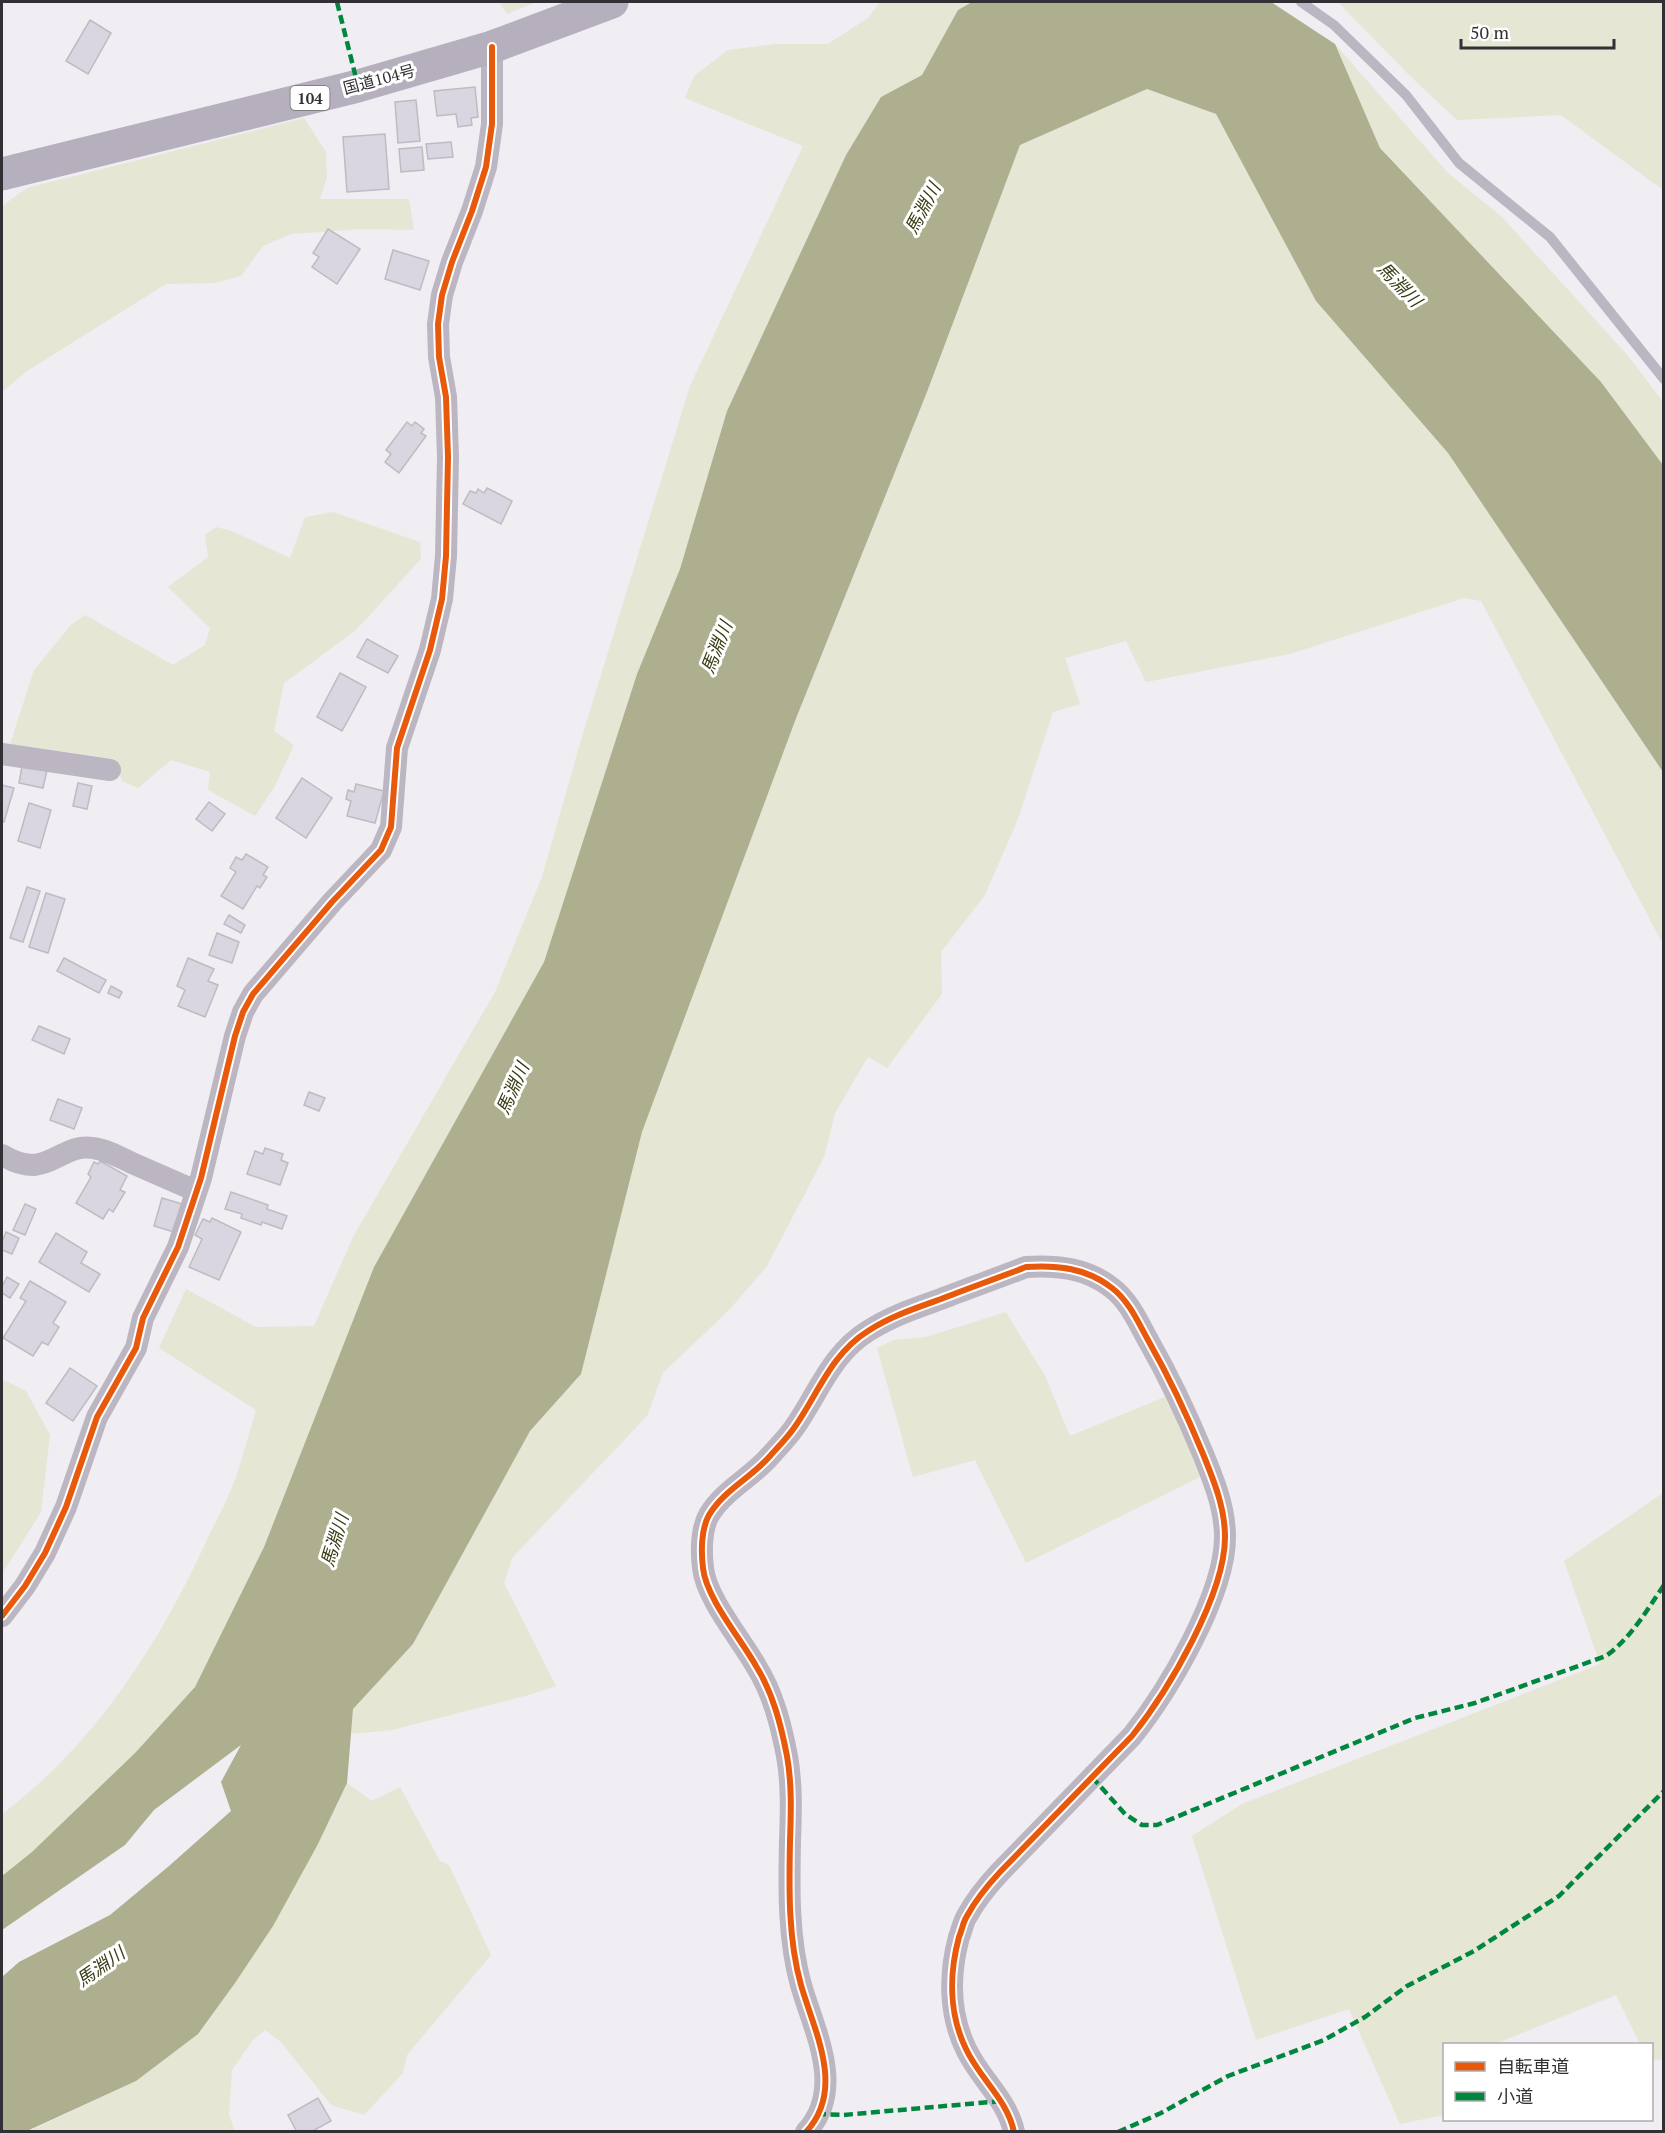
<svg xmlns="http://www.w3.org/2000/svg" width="1665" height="2133" font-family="'PT Serif','Noto Sans JP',serif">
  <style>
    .green { fill: #e5e6d4 }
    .water { fill: #adaf8e }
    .building { fill: #dad6e1; stroke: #bdbcc0; stroke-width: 1.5 }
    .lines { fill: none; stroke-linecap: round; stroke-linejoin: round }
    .service { stroke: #bbb6c2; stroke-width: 10 }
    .minor { stroke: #bbb6c2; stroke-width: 22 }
    .trunk { stroke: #b6b0be; stroke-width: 33 }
    .quiet { stroke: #00873e; stroke-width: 4.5; stroke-dasharray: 9 4.5; stroke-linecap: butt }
    .cycleway-casing { stroke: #fff; stroke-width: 10 }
    .cycleway { stroke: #e8590c; stroke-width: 6 }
    .labels { text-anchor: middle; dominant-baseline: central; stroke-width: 6; stroke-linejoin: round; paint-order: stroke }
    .shield { fill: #fff; stroke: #706e71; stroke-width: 1.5 }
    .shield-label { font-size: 15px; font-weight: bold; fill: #323034 }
    .street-label { font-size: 16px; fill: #323034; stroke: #fff }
    .water-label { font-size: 18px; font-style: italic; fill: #393c14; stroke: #fff }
  </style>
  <rect width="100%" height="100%" fill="#f0edf3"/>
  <!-- green -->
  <g class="green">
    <polygon points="499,2 537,2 507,14"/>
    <path d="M880,2H972L958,10L922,75L881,97L846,155L727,411L680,569L637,674L544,962L374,1267L264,1547L195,1687L135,1753L32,1853L2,1876V1814C94,1745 158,1646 206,1542C215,1522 227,1501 235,1480C243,1457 249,1433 256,1410L159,1348L186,1289L256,1327L314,1326L353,1237L495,992L542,877L581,740L690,386L803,146L685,98L694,76L728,50L775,44H828L868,18Z"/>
    <polygon points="1338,2 1663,2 1663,190 1561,115 1457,120 1409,75"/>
    <polygon points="1335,44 1448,173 1502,217 1629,357 1663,402 1663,465 1601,382 1380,148"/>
    <polygon points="1147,89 1216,114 1316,301 1448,453 1663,772 1663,944 1481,601 1464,598 1290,654 1146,682 1126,641 1065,658 1080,704 1053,712 1018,819 985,895 941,952 942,994 887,1068 868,1057 835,1113 824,1157 767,1266 730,1309 663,1373 647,1416 512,1558 504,1583 556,1686 525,1696 392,1730 351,1734 353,1709 413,1644 530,1431 581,1374 642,1132 795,721 927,392 1020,145"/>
    <polygon points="304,118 326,152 327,177 320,199 409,199 414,230 363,229 291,234 263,246 241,276 215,283 166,284 27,371 2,392 2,206 27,188"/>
    <polygon points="333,512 420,542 421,559 355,631 284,683 274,731 294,745 275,786 255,816 208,790 210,772 171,760 138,788 122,781 115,759 10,744 34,670 71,625 85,615 173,665 205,645 210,628 168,587 208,557 205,535 216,527 232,531 290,558 305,517"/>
    <polygon points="1006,1312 1045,1376 1070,1436 1167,1396 1200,1477 1026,1563 975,1460 913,1477 877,1348 893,1340 926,1337"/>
    <polygon points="2,1379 26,1391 50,1435 41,1512 2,1574"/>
    <polygon points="1663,1493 1663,2059 1652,2061 1652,2044 1640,2044 1616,1995 1495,2044 1444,2044 1444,2115 1400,2124 1349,2009 1256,2040 1192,1836 1242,1804 1600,1664 1564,1561"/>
    <polygon points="347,1783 372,1801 400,1787 440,1861 449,1865 491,1955 407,2055 403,2073 364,2115 331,2105 281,2042 265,2030 252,2041 232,2070 229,2115 235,2131 27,2132 136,2081 318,1844"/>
  </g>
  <!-- water -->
  <polygon class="water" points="972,2 1271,2 1335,44 1380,148 1601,382 1663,465 1663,772 1448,453 1316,301 1216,114 1147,89 1020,145 927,392 795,721 642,1132 581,1374 530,1431 413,1644 353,1709 347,1783 318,1844 273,1926 235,1983 198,2034 136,2081 27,2131 2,2131 2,1977 19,1962 110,1915 169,1866 231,1811 221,1782 241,1745 154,1810 125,1845 2,1930 2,1876 32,1852 135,1753 195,1687 264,1547 374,1267 544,962 637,674 680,569 727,411 846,155 881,97 922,75 958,10"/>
  <!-- building -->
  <g class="building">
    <polygon points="90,20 111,33 88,74 66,61"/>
    <polygon points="475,87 478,117 471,118 472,125 458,127 456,114 437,116 434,91"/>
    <polygon points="416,100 420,141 398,143 395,102"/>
    <polygon points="385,134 389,189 347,192 343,137"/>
    <polygon points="451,142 453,157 428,159 426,144"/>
    <polygon points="422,147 424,170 401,172 399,149"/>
    <polygon points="328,229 360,249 337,284 312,267 319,257 313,253"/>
    <polygon points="393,250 429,261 420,290 385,279"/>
    <polygon points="407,422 412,426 415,422 424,429 421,433 426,436 399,473 385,462 391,454 386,450"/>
    <polygon points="487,488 512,501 501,524 463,504 470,491 476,493 478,489 484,493"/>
    <polygon points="367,639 398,656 388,673 357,657"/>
    <polygon points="340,673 366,687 342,731 317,717"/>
    <polygon points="22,766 47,770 43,788 19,783"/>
    <polygon points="302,778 332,798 306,838 276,818"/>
    <polygon points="78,783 92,786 87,809 73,806"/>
    <polygon points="356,784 384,791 375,823 347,816 351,801 346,799 348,790 354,792"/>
    <polygon points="2,785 14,788 4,822 2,822"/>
    <polygon points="209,802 225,814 212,831 196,819"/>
    <polygon points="29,803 51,810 40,848 18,841"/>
    <polygon points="246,854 268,867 263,875 267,877 260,888 257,886 243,909 221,896 236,872 230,868 236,857 242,860"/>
    <polygon points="27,887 40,891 23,942 10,938"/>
    <polygon points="46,893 65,899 48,953 29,947"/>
    <polygon points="229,915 245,925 241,933 224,924"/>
    <polygon points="217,933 239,942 232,963 209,955"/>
    <polygon points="64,958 106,980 99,993 57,971"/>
    <polygon points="188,958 214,969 208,981 218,985 205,1017 178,1006 185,990 177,986"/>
    <polygon points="111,986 122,992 119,998 108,993"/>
    <polygon points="39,1026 70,1039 64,1054 32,1040"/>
    <polygon points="309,1092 325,1098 319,1111 304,1105"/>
    <polygon points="58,1099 82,1108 74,1129 50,1120"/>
    <polygon points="265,1148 283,1154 281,1160 288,1163 280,1185 247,1174 255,1151 263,1154"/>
    <polygon points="100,1161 127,1176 120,1190 125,1192 113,1212 109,1209 103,1219 76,1203 91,1177 88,1174 94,1162 98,1164"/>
    <polygon points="231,1192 268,1205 267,1209 287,1216 282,1229 262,1222 261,1225 241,1218 242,1214 225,1209"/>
    <polygon points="162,1198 182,1204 174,1232 154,1226"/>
    <polygon points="25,1204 36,1209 25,1235 13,1230"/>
    <polygon points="212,1218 241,1232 219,1280 189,1267 202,1239 195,1235 203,1219 210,1222"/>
    <polygon points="6,1232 19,1238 12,1254 2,1250 2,1242"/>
    <polygon points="56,1233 87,1252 81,1263 100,1274 89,1292 39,1262"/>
    <polygon points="7,1277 19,1284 10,1298 2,1293 2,1287"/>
    <polygon points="30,1281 66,1302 53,1323 59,1327 48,1345 42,1342 33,1356 3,1338 26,1301 20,1298"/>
    <polygon points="70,1368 97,1386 73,1421 46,1403"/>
    <polygon points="318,2098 331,2121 311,2132 297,2132 288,2115"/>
  </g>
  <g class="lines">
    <!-- service -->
    <polyline class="service" points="1301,2 1334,25 1406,95 1459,163 1550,237 1664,379"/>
    <!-- minor -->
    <g class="minor">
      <polyline points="2,754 110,770"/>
      <path d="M2,1155C48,1183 59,1142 93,1148C107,1150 120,1157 132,1163C153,1172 175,1182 196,1191"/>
      <polyline points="2,1616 25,1586 45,1553 66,1507 97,1417 136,1348 143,1318 178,1247 201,1178 235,1036 243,1012 253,994 332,902 381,850 391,827 397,748 430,650 442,599 446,556 448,457 446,397 439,357 438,324 442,295 452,262 472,211 486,167 492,124 492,47"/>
      <path d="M806,2132C846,2089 814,2031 801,1985C788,1939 789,1888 790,1841C791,1813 792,1784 787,1756C781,1725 773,1693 756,1666C741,1639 706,1598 703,1568C701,1552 701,1529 709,1515C724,1490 751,1478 770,1456C778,1447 787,1438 794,1428C818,1394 831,1354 868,1331C891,1316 916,1308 941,1299C969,1288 998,1278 1026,1267C1057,1265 1087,1268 1112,1288C1129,1301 1138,1322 1148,1340C1169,1377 1187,1415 1203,1454C1214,1481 1225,1508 1225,1537C1225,1595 1168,1691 1132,1736L1000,1872C987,1886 976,1899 967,1916C963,1922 962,1930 959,1937C949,1974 949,2014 966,2049C980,2079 1007,2099 1014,2132"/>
    </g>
    <!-- trunk -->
    <polyline class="trunk" points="2,174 358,86 492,47 612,2"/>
    <!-- quiet -->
    <g class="quiet">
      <polyline points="337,2 358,86"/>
      <path d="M1092,1777L1125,1814L1142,1825H1157L1415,1718L1475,1703L1606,1656C1631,1638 1647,1610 1664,1585"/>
      <polyline points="817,2114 843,2115 1002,2101"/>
      <polyline points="1118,2132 1161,2113 1228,2076 1324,2040 1365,2017 1407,1986 1474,1951 1559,1896 1664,1791"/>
    </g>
    <defs>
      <g id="cycleway">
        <polyline points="2,1616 25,1586 45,1553 66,1507 97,1417 136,1348 143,1318 178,1247 201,1178 235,1036 243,1012 253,994 332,902 381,850 391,827 397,748 430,650 442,599 446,556 448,457 446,397 439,357 438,324 442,295 452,262 472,211 486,167 492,124 492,47"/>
        <path d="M806,2132C846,2089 814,2031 801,1985C788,1939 789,1888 790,1841C791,1813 792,1784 787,1756C781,1725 773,1693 756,1666C741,1639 706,1598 703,1568C701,1552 701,1529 709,1515C724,1490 751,1478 770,1456C778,1447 787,1438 794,1428C818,1394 831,1354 868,1331C891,1316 916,1308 941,1299C969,1288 998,1278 1026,1267C1057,1265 1087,1268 1112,1288C1129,1301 1138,1322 1148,1340C1169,1377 1187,1415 1203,1454C1214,1481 1225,1508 1225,1537C1225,1595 1168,1691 1132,1736L1000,1872C987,1886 976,1899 967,1916C963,1922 962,1930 959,1937C949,1974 949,2014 966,2049C980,2079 1007,2099 1014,2132"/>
      </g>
    </defs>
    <!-- cycleway casing -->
    <use href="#cycleway" class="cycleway-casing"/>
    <!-- cycleway -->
    <use href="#cycleway" class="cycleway"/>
  </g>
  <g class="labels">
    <!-- shield labels -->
    <rect class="shield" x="290.5" y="86" width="39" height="24" rx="4.5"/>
    <g class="shield-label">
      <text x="310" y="98">104</text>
    </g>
    <!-- street labels -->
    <g class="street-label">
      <text transform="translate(379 79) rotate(-15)">国道104号</text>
    </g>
    <!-- water labels -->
    <g class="water-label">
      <text transform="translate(922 208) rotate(-62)">馬淵川</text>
      <text transform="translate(1400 284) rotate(46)">馬淵川</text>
      <text transform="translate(716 647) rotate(-68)">馬淵川</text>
      <text transform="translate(512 1088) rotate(-66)">馬淵川</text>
      <text transform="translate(334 1540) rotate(-73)">馬淵川</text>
      <text transform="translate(100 1966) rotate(-35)">馬淵川</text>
    </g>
  </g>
  <!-- border -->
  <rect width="1665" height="2133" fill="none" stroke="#323034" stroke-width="6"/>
  <!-- legend -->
  <rect x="1443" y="2043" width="210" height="78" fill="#ffffff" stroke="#adacae" stroke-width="1.5"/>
  <rect x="1455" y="2062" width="30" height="9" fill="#e8590c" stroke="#adacae" stroke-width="1.5"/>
  <text x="1497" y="2073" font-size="18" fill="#323034">自転車道</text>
  <rect x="1455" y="2092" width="30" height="9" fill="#00873e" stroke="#adacae" stroke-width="1.5"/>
  <text x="1497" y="2103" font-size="18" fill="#323034">小道</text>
  <!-- scale -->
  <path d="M1461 39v9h153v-9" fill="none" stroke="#323034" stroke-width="3"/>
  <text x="1470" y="39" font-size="18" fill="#323034" stroke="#ffffff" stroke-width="4.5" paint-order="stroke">50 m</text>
</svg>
